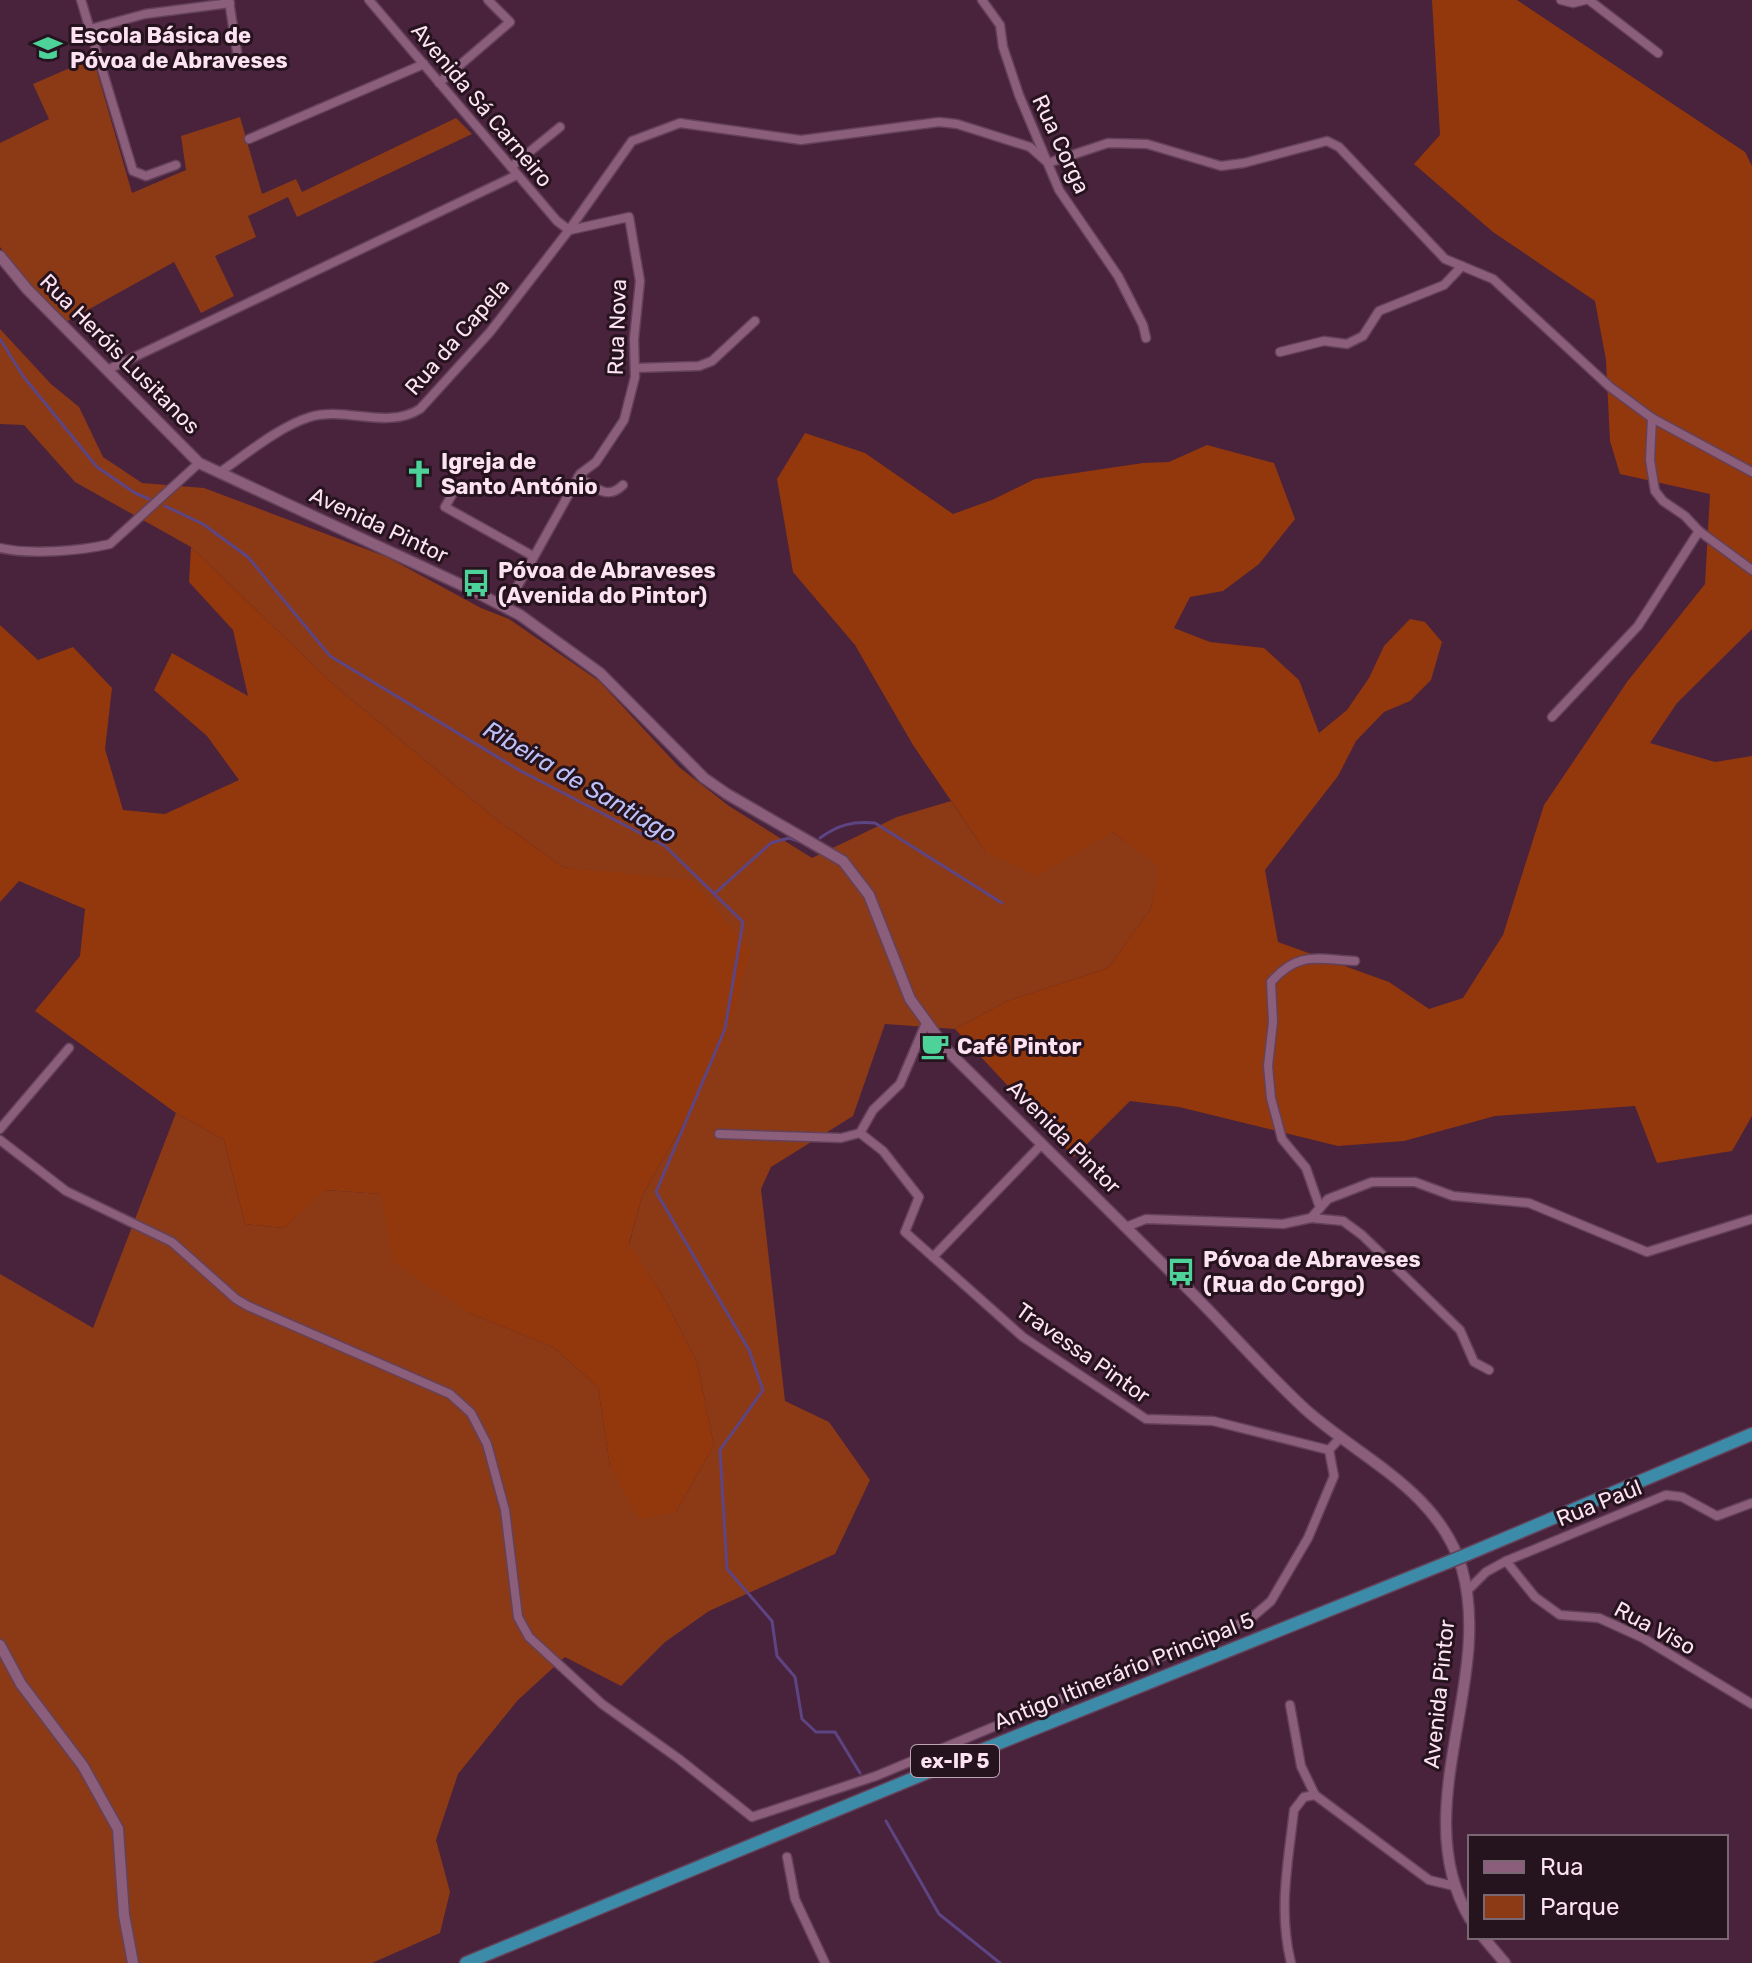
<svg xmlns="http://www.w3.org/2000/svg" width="1752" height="1963" font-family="Rubik,sans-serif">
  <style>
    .green { fill: #8c3a16 }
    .forest { fill: #93380c }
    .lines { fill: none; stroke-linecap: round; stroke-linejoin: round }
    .stream { stroke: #5d4483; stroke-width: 3 }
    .minor-casing { stroke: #644159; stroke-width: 11 }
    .tertiary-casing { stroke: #644159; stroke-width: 13 }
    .trunk-casing { stroke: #644159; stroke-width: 15 }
    .minor { stroke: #8b5e7b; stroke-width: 8 }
    .tertiary { stroke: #8b5e7b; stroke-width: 10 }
    .trunk { stroke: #3c8ba8; stroke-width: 12 }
    .trunk-bridge-casing { stroke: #644159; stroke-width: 15; stroke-linecap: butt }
    .trunk-bridge { stroke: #3c8ba8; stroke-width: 12 }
    .labels { text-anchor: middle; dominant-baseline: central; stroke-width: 6; stroke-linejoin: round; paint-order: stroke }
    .shield { fill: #25131e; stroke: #bca4b2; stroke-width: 2 }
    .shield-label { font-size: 20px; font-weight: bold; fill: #fde2f2 }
    .poi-label { font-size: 22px; font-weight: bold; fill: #fde2f2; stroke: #25131e; text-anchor: start }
    .street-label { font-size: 22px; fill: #fde2f2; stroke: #25131e }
    .water-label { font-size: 24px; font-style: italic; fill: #bdc1f9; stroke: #25131e }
  </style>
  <rect width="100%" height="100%" fill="#49223c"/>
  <!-- green -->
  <g class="green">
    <polygon points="93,58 132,193 186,170 181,136 240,117 262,194 296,179 302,192 456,118 472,134 297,217 288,197 248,216 256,237 215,256 234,296 201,313 174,262 66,322 29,284 0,247 0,143 49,119 33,84"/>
    <polygon points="0,329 51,384 79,407 103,457 142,483 204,488 387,557 481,608 509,619 599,681 679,767 729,806 812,858 897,817 951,801 986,852 1113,832 1160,867 1151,908 1108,968 1007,1001 955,1029 885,1024 853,1116 771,1167 761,1189 785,1401 829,1422 870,1480 835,1554 709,1611 665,1642 621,1686 565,1657 518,1700 458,1774 436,1840 450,1892 440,1933 372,1963 0,1963 0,1274 93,1328 176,1113 224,1140 245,1224 284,1228 324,1190 382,1194 469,1313 553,1347 598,1387 610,1467 676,1512 714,1445 697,1362 662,1294 629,1245 642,1196 691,1111 623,874 563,867 497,820 334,685 191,547 75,482 24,425 0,424"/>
  </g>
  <!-- forest -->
  <g class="forest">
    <polygon points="1432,0 1517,0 1745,152 1752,166 1752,629 1677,703 1650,743 1715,762 1752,756 1752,1116 1732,1151 1657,1163 1635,1106 1495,1116 1404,1141 1338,1146 1179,1107 1130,1101 1074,1157 955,1029 1007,1001 1108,968 1151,908 1159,867 1113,832 1036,876 986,852 913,745 855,645 793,572 777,479 805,433 865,453 953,514 992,500 1035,479 1143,463 1169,462 1207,445 1274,463 1295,519 1259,564 1223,591 1190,597 1174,628 1210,642 1264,648 1299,680 1319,733 1347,710 1369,678 1384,646 1410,619 1425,622 1442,642 1431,680 1410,701 1384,712 1356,741 1338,776 1265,870 1278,942 1389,982 1429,1009 1463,998 1503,935 1544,805 1627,682 1705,584 1710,494 1620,474 1610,441 1606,360 1595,301 1493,232 1414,164 1440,135"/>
    <polygon points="191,547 334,685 497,820 563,867 692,880 750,950 728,1032 691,1111 642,1196 629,1244 662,1294 697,1362 714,1445 676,1512 640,1519 610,1467 598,1387 553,1347 469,1313 393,1262 381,1194 325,1190 284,1228 245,1224 224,1140 176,1113 35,1011 80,956 85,909 19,881 0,902 0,625 38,660 73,647 112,688 105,749 123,810 165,814 239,780 207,736 154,690 172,653 248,696 233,630 189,582"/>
  </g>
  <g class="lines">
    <!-- stream -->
    <g class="stream">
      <polyline points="0,339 23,376 97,467 135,493 149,499"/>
      <polyline points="165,506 203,524 248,557 330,656 519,770 665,846 743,922 725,1029 656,1192 749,1350 763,1390 720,1450 727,1569 772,1621 777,1656 795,1677 802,1719 816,1732 835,1732 860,1773"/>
      <path d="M820,838C838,825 852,821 875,823L1002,903"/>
      <polyline points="714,894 771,843 789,838 801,842"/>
      <polyline points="886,1821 939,1914 1000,1963"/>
    </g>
    <defs>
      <g id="minor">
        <polyline points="81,0 133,171 146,176 176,165"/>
        <polyline points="369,0 557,221 569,230"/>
        <polyline points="982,0 1000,25 1003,47 1019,95 1059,190 1118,276 1143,325 1146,338"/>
        <polyline points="1561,0 1573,3 1585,0"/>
        <polyline points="1589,0 1658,53"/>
        <polyline points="229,1 238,58"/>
        <polyline points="90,29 145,14 230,3"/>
        <polyline points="439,83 510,22 488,0"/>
        <polyline points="249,139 424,64"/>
        <polyline points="1048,163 1108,143 1147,144 1221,166 1244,163 1327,141 1339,147 1445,259 1493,279 1610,387 1652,418 1752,472"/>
        <polyline points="511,167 560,127"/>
        <polyline points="1280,352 1324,341 1347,344 1363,336 1379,311 1444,285 1462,266"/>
        <polyline points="635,368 699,366 712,361 755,321"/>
        <polyline points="107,370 517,175"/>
        <polyline points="1652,418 1650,460 1655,491 1663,501 1685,516 1699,531 1752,570"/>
        <path d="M219,473C245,455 280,426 310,417C345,406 387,430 420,409L490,332L569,230L632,141L680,123L801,140L939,122L957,124L1030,147L1048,163"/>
        <path d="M578,477C595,487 607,501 623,485"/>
        <polyline points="453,493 445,507 533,556"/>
        <path d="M0,548C30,555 80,551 110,544L199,463"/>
        <polyline points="506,607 580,474 596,462 624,420 635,377 634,339 640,281 629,217 570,230"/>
        <polyline points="1552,717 1638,626 1699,531"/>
        <polyline points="0,1129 69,1048"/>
        <polyline points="860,1133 883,1151 919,1197 905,1232 1023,1337 1146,1419 1213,1421 1329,1450 1341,1437"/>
        <polyline points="719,1134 841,1138 860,1133 873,1110 900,1084 926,1023"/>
        <polyline points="0,1140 66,1191 172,1242 236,1299 248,1306 450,1394 471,1413 487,1444 505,1510 518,1617 529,1637 602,1704 679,1759 752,1817 876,1776 1249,1620 1271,1601 1308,1538 1334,1476 1329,1450"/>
        <path d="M1320,1208L1306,1168L1282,1139L1271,1098L1268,1066L1273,1022L1271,982C1298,951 1317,959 1355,961"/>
        <polyline points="1311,1218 1343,1221 1362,1235 1460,1330 1474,1362 1489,1370"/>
        <polyline points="1126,1227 1146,1219 1283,1224 1311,1218 1328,1199 1372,1182 1415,1182 1453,1196 1529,1203 1647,1252 1752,1219"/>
        <polyline points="933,1257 1042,1144"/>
        <polyline points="1506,1561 1535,1597 1560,1615 1599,1618 1643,1638 1752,1704"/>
        <polyline points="1467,1591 1486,1572 1506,1561 1666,1495 1682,1497 1717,1516 1752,1503"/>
        <polyline points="1290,1705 1301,1766 1315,1795"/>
        <polyline points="787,1857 795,1899 825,1963"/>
        <path d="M1291,1963C1278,1910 1288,1863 1294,1810L1304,1797L1315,1795L1429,1880L1454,1886"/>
      </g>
      <g id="tertiary">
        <path d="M0,256L27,289L199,463L466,587L520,615L600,673L704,778L727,794L843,861L869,895L910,999L947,1050C1028,1131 1110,1211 1191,1292C1229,1330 1265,1372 1305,1409C1361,1459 1439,1491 1462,1569C1494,1682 1406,1810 1470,1919"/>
        <polyline points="0,1645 21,1684 83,1766 118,1829 124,1915 133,1963"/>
        <polyline points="1483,1937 1505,1963"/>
      </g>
      <g id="trunk">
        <polyline points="1468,1554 1752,1434"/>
        <polyline points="466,1963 977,1752 1446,1563"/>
      </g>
    </defs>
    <!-- minor casing -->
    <use href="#minor" class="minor-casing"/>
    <!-- tertiary casing -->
    <use href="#tertiary" class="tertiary-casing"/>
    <!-- trunk casing -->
    <use href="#trunk" class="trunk-casing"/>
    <!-- minor -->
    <use href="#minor" class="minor"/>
    <!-- tertiary -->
    <use href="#tertiary" class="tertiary"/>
    <!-- trunk -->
    <use href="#trunk" class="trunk"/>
    <defs>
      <polyline id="trunk-bridge" points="1446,1563 1468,1554"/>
    </defs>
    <!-- trunk-bridge casing -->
    <use href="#trunk-bridge" class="trunk-bridge-casing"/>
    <!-- trunk-bridge -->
    <use href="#trunk-bridge" class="trunk-bridge"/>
  </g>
  <!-- icons -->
  <defs>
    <symbol id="school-bare" viewBox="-9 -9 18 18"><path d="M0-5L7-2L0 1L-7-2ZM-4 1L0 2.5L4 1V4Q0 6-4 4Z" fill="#4dd39a" stroke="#25131e" stroke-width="2.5" paint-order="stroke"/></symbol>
    <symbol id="church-bare" viewBox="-9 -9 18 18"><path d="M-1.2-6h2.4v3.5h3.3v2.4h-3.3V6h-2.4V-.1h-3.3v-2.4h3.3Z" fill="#4dd39a" stroke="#25131e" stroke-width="2.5" paint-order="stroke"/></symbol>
    <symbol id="bus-bare" viewBox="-9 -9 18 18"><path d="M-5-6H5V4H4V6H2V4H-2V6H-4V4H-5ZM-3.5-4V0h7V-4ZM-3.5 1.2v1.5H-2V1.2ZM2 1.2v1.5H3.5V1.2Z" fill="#4dd39a" stroke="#25131e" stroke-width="2.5" paint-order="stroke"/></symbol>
    <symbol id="cafe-bare" viewBox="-9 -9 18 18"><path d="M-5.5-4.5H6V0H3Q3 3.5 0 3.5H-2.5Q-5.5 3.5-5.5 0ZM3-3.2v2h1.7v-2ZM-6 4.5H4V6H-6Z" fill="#4dd39a" stroke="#25131e" stroke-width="2.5" paint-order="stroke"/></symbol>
  </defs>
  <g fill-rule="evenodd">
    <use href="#school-bare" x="28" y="28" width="40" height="40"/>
    <use href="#church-bare" x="399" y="454" width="40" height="40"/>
    <use href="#bus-bare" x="456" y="563" width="40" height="40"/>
    <use href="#cafe-bare" x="915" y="1026" width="40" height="40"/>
    <use href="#bus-bare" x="1161" y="1252" width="40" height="40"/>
  </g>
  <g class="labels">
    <!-- shield labels -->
    <rect class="shield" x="911" y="1745" width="88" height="32" rx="6"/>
    <g class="shield-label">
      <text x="955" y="1761">ex-IP 5</text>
    </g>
    <!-- poi labels -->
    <g class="poi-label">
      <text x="70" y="35">Escola Básica de<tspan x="70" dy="25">Póvoa de Abraveses</tspan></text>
      <text x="441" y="461">Igreja de<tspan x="441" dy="25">Santo António</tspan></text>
      <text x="498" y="570">Póvoa de Abraveses<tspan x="498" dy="25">(Avenida do Pintor)</tspan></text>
      <text x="957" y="1046">Café Pintor</text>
      <text x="1203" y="1259">Póvoa de Abraveses<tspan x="1203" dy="25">(Rua do Corgo)</tspan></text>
    </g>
    <!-- street labels -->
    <g class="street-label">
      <text transform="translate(482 105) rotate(50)">Avenida Sá Carneiro</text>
      <text transform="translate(1061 144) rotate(65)">Rua Corga</text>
      <text transform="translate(617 327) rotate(-88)">Rua Nova</text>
      <text transform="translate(457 337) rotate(-49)">Rua da Capela</text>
      <text transform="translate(120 354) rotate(45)">Rua Heróis Lusitanos</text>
      <text transform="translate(379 525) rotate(25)">Avenida Pintor</text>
      <text transform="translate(1064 1137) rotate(45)">Avenida Pintor</text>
      <text transform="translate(1083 1353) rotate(35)">Travessa Pintor</text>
      <text transform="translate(1599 1503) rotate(-22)">Rua Paúl</text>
      <text transform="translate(1655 1628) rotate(28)">Rua Viso</text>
      <text transform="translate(1124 1671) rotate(-22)">Antigo Itinerário Principal 5</text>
      <text transform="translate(1439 1694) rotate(-84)">Avenida Pintor</text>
    </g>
    <!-- water labels -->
    <g class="water-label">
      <text transform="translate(580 782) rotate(30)">Ribeira de Santiago</text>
    </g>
  </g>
  <!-- legend -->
  <rect x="1468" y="1835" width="260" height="104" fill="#25131e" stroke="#7b6673" stroke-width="2"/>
  <rect x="1484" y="1861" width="40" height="12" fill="#8b5e7b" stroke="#7b6673" stroke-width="2"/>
  <text x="1540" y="1875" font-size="24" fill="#fde2f2">Rua</text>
  <rect x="1484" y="1895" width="40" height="24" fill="#8c3a16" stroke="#7b6673" stroke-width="2"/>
  <text x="1540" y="1915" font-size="24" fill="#fde2f2">Parque</text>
</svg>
